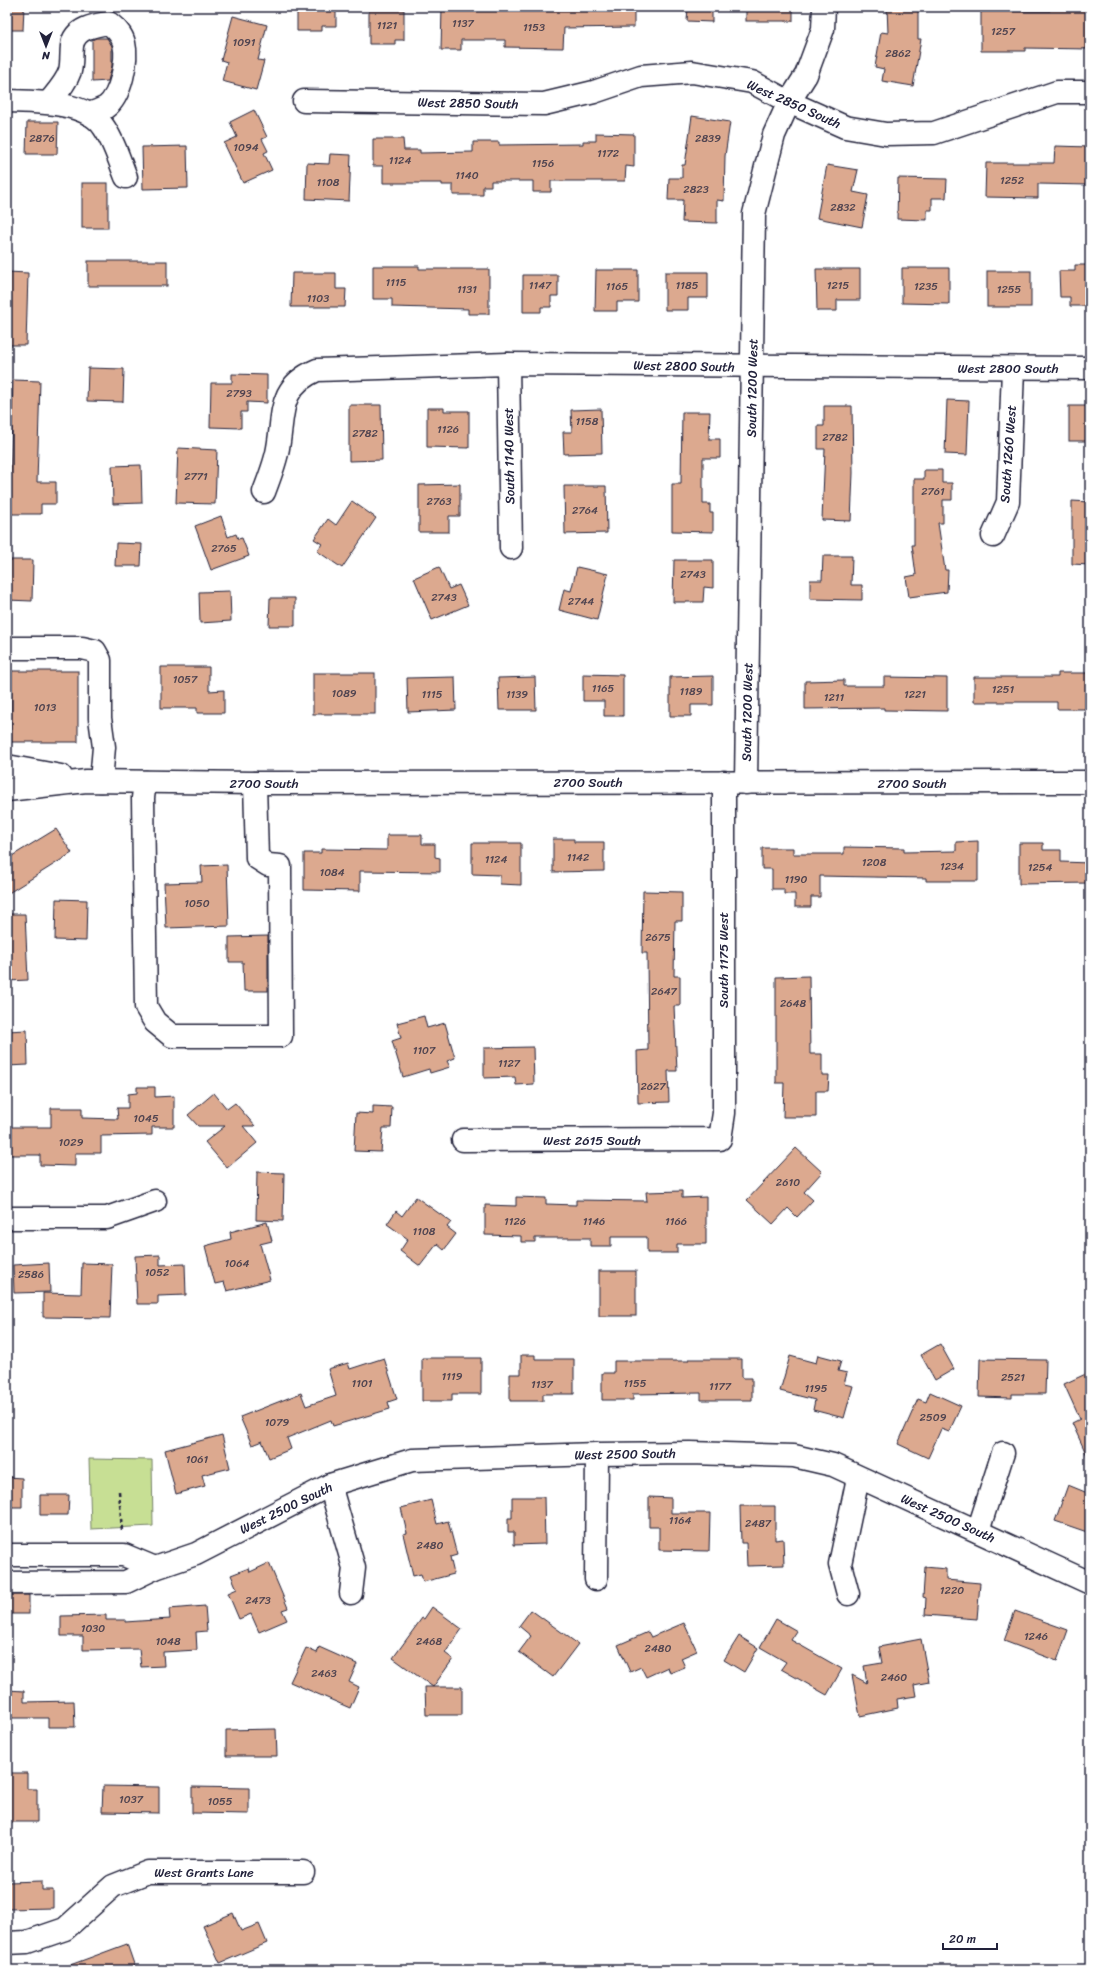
<svg xmlns="http://www.w3.org/2000/svg" width="1097" height="1977" font-family="Sriracha,sans-serif">
  <style>
    .green { fill: #c7df94; stroke: #748068 }
    .building { fill: #dca98f; stroke: #22223b }
    .lines { fill: none; stroke-linecap: round; stroke-linejoin: round }
    .minor-casing { stroke: #22223b; stroke-width: 25 }
    .major-casing { stroke: #22223b; stroke-width: 25 }
    .path { stroke: #22223b; stroke-width: 2.5; stroke-dasharray: 4 3; stroke-linecap: butt }
    .minor { stroke: #fff; stroke-width: 22 }
    .major { stroke: #fff; stroke-width: 22 }
    .labels { text-anchor: middle; dominant-baseline: central; stroke-width: 3; stroke-linejoin: round; paint-order: stroke }
    .number-label { font-size: 11px; fill: #504450 }
    .street-label { font-size: 13px; fill: #22223b; stroke: #fff }
  </style>
  <rect width="100%" height="100%" fill="#fff"/>
  <filter id="ink" filterUnits="userSpaceOnUse"><feTurbulence type="fractalNoise" baseFrequency=".025" numOctaves="2"/><feDisplacementMap in="SourceGraphic" scale="8" xChannelSelector="R" yChannelSelector="G"/><feConvolveMatrix kernelMatrix="1 2 1 2 8 2 1 2 1" color-interpolation-filters="sRGB"/></filter>
  <g filter="url(#ink)">
    <!-- green -->
    <polygon class="green" points="89,1459 152,1460 153,1526 91,1529"/>
    <!-- building -->
    <g class="building">
      <polygon points="7,7 24,7 23,30 7,30"/>
      <polygon points="297,7 336,7 336,26 322,26 322,31 297,31"/>
      <polygon points="442,7 634,7 634,27 564,28 563,48 505,47 505,40 461,40 461,50 441,50"/>
      <polygon points="688,7 712,7 712,22 687,21"/>
      <rect x="746" y="7" width="47" height="14"/>
      <polygon points="887,7 918,7 918,39 921,39 913,86 882,81 884,69 875,67 881,32 888,33"/>
      <polygon points="1050,7 1090,8 1090,49 1025,48 1025,51 981,51 981,11 1050,11"/>
      <polygon points="369,10 404,10 404,40 395,40 395,44 369,44"/>
      <polygon points="233,16 267,25 258,60 264,61 256,90 222,81 227,62 221,60"/>
      <polygon points="96,38 107,38 112,46 112,66 108,81 92,82 92,40"/>
      <polygon points="254,110 267,137 262,139 268,151 264,153 272,170 243,183 224,143 237,137 230,122"/>
      <polygon points="692,116 730,122 725,156 724,201 717,200 717,223 682,222 683,200 668,200 669,178 682,178 682,165 685,165"/>
      <polygon points="27,122 58,122 57,154 26,154"/>
      <polygon points="596,133 634,134 634,167 626,166 625,181 551,181 551,192 533,192 533,181 491,181 491,186 483,186 483,195 453,195 453,185 442,185 442,183 383,183 383,166 373,166 373,139 403,139 404,150 420,150 420,153 473,152 473,142 499,142 499,145 583,144 583,141 596,141"/>
      <polygon points="187,146 188,188 143,189 142,147"/>
      <polygon points="1055,146 1090,147 1090,185 1038,184 1038,198 985,197 986,163 1054,163"/>
      <polygon points="330,154 351,155 349,201 306,199 307,163 329,164"/>
      <polygon points="827,165 858,170 853,192 868,195 862,227 817,218"/>
      <polygon points="898,178 947,179 946,198 932,198 932,210 927,210 927,220 897,219"/>
      <rect x="82" y="183" width="26" height="45"/>
      <rect x="88" y="261" width="79" height="25"/>
      <polygon points="1075,265 1090,265 1090,306 1070,306 1070,297 1060,297 1059,271 1075,271"/>
      <polygon points="373,266 419,266 419,269 489,269 489,314 468,314 468,309 392,307 392,299 373,299"/>
      <polygon points="902,268 949,268 949,304 902,303"/>
      <polygon points="816,269 860,269 860,300 837,300 837,311 817,311"/>
      <polygon points="596,270 638,270 638,302 617,302 617,311 595,311"/>
      <rect x="987" y="271" width="44" height="36"/>
      <polygon points="7,272 28,273 26,345 7,345"/>
      <polygon points="665,272 708,272 708,298 688,298 688,310 665,310"/>
      <polygon points="292,273 336,273 336,289 346,289 345,307 291,307"/>
      <polygon points="523,275 558,275 558,296 551,296 551,307 541,307 541,312 523,312"/>
      <polygon points="88,368 124,369 123,402 87,401"/>
      <polygon points="232,374 267,375 267,403 247,402 247,412 241,412 241,428 210,427 211,383 232,383"/>
      <polygon points="13,380 40,381 37,482 56,482 56,504 41,504 41,514 7,514 7,491 10,491"/>
      <polygon points="947,400 969,401 967,455 945,454"/>
      <polygon points="349,405 381,405 382,460 349,461"/>
      <polygon points="824,406 852,406 853,473 851,521 822,520 825,449 818,449 818,426 824,426"/>
      <rect x="1069" y="406" width="21" height="35"/>
      <polygon points="427,408 444,408 444,411 469,411 469,448 427,447"/>
      <polygon points="601,409 602,453 564,454 563,432 572,432 571,410"/>
      <polygon points="682,412 710,412 709,439 720,439 720,458 703,458 703,504 710,504 710,513 713,513 713,532 672,531 672,484 681,484"/>
      <polygon points="178,448 217,450 215,504 176,503"/>
      <polygon points="141,465 142,503 113,504 112,466"/>
      <polygon points="924,470 942,470 942,483 952,483 952,500 943,500 943,523 938,523 945,570 948,570 947,592 909,597 906,577 916,575 912,545 914,545 914,479 924,479"/>
      <polygon points="460,484 460,516 449,516 449,532 419,532 419,485"/>
      <polygon points="564,486 606,486 607,533 565,534"/>
      <polygon points="352,501 376,518 342,568 317,551 322,544 314,539 328,519 336,525"/>
      <polygon points="1072,501 1090,502 1090,565 1072,564"/>
      <polygon points="221,516 228,537 236,534 238,539 242,538 249,556 211,570 195,526"/>
      <polygon points="116,543 142,544 141,566 115,566"/>
      <polygon points="823,556 852,556 851,585 862,585 862,600 810,599 810,580 822,580"/>
      <polygon points="7,560 33,560 32,601 7,600"/>
      <polygon points="674,560 713,560 713,588 704,587 703,602 673,602"/>
      <polygon points="439,567 449,589 459,585 468,605 432,620 414,578"/>
      <polygon points="577,567 608,574 597,620 559,610 564,589 571,591"/>
      <polygon points="230,591 231,621 200,623 199,592"/>
      <polygon points="270,598 295,598 295,626 269,626"/>
      <polygon points="161,667 209,667 209,691 224,690 224,713 197,713 197,708 161,708"/>
      <rect x="11" y="671" width="67" height="71"/>
      <rect x="313" y="673" width="62" height="41"/>
      <polygon points="1058,673 1090,673 1090,709 1057,709 1057,702 974,702 974,677 1058,677"/>
      <polygon points="583,674 623,675 623,716 604,716 604,701 583,701"/>
      <polygon points="713,676 713,705 691,705 691,716 670,716 670,677"/>
      <polygon points="455,677 456,710 408,712 407,678"/>
      <polygon points="535,677 536,710 499,710 498,678"/>
      <polygon points="884,677 947,678 947,711 884,710 884,708 805,709 805,681 844,680 844,686 884,686"/>
      <polygon points="56,829 72,853 7,894 7,859"/>
      <polygon points="387,835 422,835 422,844 435,844 435,857 440,858 440,872 360,871 360,891 304,890 304,853 321,853 321,849 387,850"/>
      <polygon points="553,839 574,839 574,842 604,842 604,871 553,872"/>
      <polygon points="978,841 978,881 926,881 926,878 820,876 820,897 811,897 811,907 795,907 795,894 784,894 784,889 772,889 772,869 762,869 762,848 793,848 793,854 844,854 844,847 904,848 904,852 956,851 956,842"/>
      <polygon points="472,843 521,843 521,885 500,884 500,875 472,874"/>
      <polygon points="1019,843 1043,843 1043,850 1061,850 1061,862 1090,863 1090,883 1019,884"/>
      <polygon points="227,865 229,926 166,928 164,883 202,882 201,866"/>
      <polygon points="643,891 682,892 682,921 675,921 674,976 680,976 680,1006 674,1006 677,1071 668,1071 669,1102 638,1103 637,1051 648,1050 647,953 642,953"/>
      <polygon points="56,899 87,900 86,941 55,940"/>
      <polygon points="7,914 25,914 28,980 7,981"/>
      <polygon points="268,936 268,991 244,991 243,962 229,962 229,937"/>
      <polygon points="809,976 810,1054 822,1054 822,1075 829,1075 828,1091 816,1091 816,1117 783,1117 784,1083 776,1083 776,977"/>
      <polygon points="424,1016 427,1028 445,1023 455,1058 447,1061 450,1067 430,1073 429,1069 403,1077 392,1041 401,1038 397,1023"/>
      <polygon points="27,1030 28,1065 7,1066 7,1031"/>
      <polygon points="533,1047 534,1084 516,1085 515,1077 484,1078 484,1048"/>
      <polygon points="137,1087 155,1087 155,1097 174,1096 174,1127 152,1127 152,1135 101,1136 101,1153 75,1153 75,1166 40,1165 40,1155 7,1155 7,1127 51,1127 51,1108 82,1108 82,1118 118,1119 117,1108 128,1108 128,1094 137,1093"/>
      <polygon points="214,1093 227,1109 235,1103 255,1126 243,1126 257,1143 227,1168 205,1142 225,1126 198,1126 188,1115"/>
      <polygon points="373,1106 392,1107 391,1128 383,1128 381,1152 354,1151 356,1113 373,1114"/>
      <polygon points="796,1148 822,1172 804,1192 813,1200 797,1217 788,1208 773,1224 747,1200"/>
      <polygon points="257,1172 284,1173 283,1221 256,1220"/>
      <polygon points="682,1191 682,1198 706,1197 706,1244 677,1244 677,1253 647,1253 647,1237 611,1237 611,1246 590,1246 590,1238 535,1238 535,1242 521,1242 521,1236 485,1235 485,1205 516,1206 516,1197 546,1198 546,1204 576,1205 576,1200 647,1201 646,1192"/>
      <polygon points="416,1197 451,1222 447,1227 456,1234 444,1250 437,1244 420,1266 400,1251 408,1239 387,1224 396,1211 402,1216"/>
      <polygon points="267,1222 272,1241 260,1244 270,1280 227,1291 224,1282 215,1284 205,1246 231,1239 230,1232"/>
      <polygon points="160,1255 160,1265 185,1264 186,1295 158,1296 158,1304 137,1304 135,1256"/>
      <polygon points="49,1263 50,1292 14,1293 13,1265"/>
      <polygon points="82,1263 112,1264 110,1318 43,1317 43,1293 81,1294"/>
      <rect x="599" y="1271" width="37" height="45"/>
      <polygon points="940,1344 954,1369 935,1380 921,1355"/>
      <polygon points="521,1355 535,1355 535,1359 574,1359 574,1394 543,1394 543,1401 510,1401 510,1374 521,1374"/>
      <polygon points="818,1355 841,1361 838,1371 847,1373 844,1384 853,1386 844,1418 813,1410 815,1400 780,1391 790,1356 816,1363"/>
      <polygon points="384,1358 397,1399 388,1402 390,1409 333,1426 331,1420 287,1438 291,1449 269,1458 262,1441 252,1445 240,1417 301,1393 306,1406 336,1396 328,1369 348,1363 350,1369"/>
      <polygon points="422,1358 481,1358 481,1394 452,1394 452,1401 422,1401"/>
      <polygon points="688,1359 742,1359 742,1378 752,1378 752,1400 701,1400 701,1393 633,1394 633,1400 602,1400 602,1373 614,1373 614,1361 688,1361"/>
      <polygon points="980,1359 1046,1360 1045,1394 1012,1394 1012,1398 979,1397"/>
      <polygon points="1090,1372 1090,1462 1072,1423 1080,1419 1064,1384"/>
      <polygon points="930,1392 961,1406 949,1432 941,1429 928,1458 898,1444 918,1399 926,1402"/>
      <polygon points="222,1435 230,1468 202,1475 205,1486 176,1494 165,1450"/>
      <polygon points="7,1477 22,1478 22,1507 7,1507"/>
      <polygon points="1068,1485 1090,1494 1090,1533 1055,1521"/>
      <polygon points="40,1495 69,1495 68,1515 40,1515"/>
      <polygon points="512,1497 544,1497 545,1544 514,1545 514,1532 508,1532 508,1518 512,1518"/>
      <polygon points="649,1497 671,1498 671,1513 710,1513 709,1551 659,1550 659,1527 649,1527"/>
      <polygon points="431,1500 437,1524 448,1521 457,1555 450,1557 454,1574 423,1582 421,1574 413,1576 403,1534 407,1533 401,1508"/>
      <polygon points="740,1506 775,1506 775,1540 783,1539 784,1565 747,1566 746,1543 741,1543"/>
      <polygon points="269,1563 288,1608 282,1610 287,1620 259,1632 251,1614 239,1619 228,1593 237,1589 231,1575 249,1568 250,1572"/>
      <polygon points="925,1567 946,1569 946,1580 980,1583 977,1619 925,1615 926,1598 923,1597"/>
      <rect x="9" y="1595" width="20" height="19"/>
      <polygon points="205,1606 207,1631 196,1632 197,1650 163,1652 164,1666 141,1667 139,1649 83,1650 83,1636 61,1636 61,1616 106,1615 106,1620 125,1620 125,1622 170,1619 169,1609"/>
      <polygon points="432,1607 462,1629 445,1653 453,1659 433,1687 393,1658 422,1618 424,1619"/>
      <polygon points="531,1610 578,1644 553,1677 519,1652 531,1636 519,1626"/>
      <polygon points="1015,1611 1068,1630 1057,1661 1004,1641"/>
      <polygon points="776,1619 797,1631 791,1640 842,1669 827,1695 781,1669 786,1662 760,1647"/>
      <polygon points="684,1623 697,1651 681,1658 685,1667 670,1673 668,1667 646,1677 641,1667 630,1672 618,1645 648,1632 651,1637"/>
      <polygon points="739,1636 758,1648 744,1672 724,1660"/>
      <polygon points="921,1639 929,1682 914,1685 916,1696 897,1699 898,1708 860,1716 852,1675 867,1683 864,1666 882,1663 879,1647"/>
      <polygon points="319,1647 357,1664 349,1682 359,1687 350,1708 290,1682 306,1648 317,1653"/>
      <polygon points="425,1687 462,1687 462,1715 426,1715"/>
      <polygon points="7,1690 24,1691 24,1702 74,1701 75,1727 48,1727 48,1718 7,1718"/>
      <polygon points="276,1729 277,1756 226,1756 226,1730"/>
      <polygon points="7,1773 27,1773 27,1789 37,1789 37,1822 7,1822"/>
      <polygon points="103,1786 159,1787 159,1813 102,1812"/>
      <polygon points="192,1787 249,1788 249,1814 192,1813"/>
      <polygon points="42,1881 42,1890 53,1890 53,1908 7,1909 7,1882"/>
      <polygon points="233,1913 241,1931 259,1924 267,1943 220,1963 203,1926"/>
      <polygon points="127,1944 136,1970 62,1970 62,1968"/>
    </g>
    <g class="lines">
      <defs>
        <g id="minor">
          <path d="M7,101C34,102 86,101 103,126C114,141 119,160 126,177"/>
          <polyline points="304,101 544,104 594,92 641,76 692,72 752,82 789,102 845,127 886,134 934,133 1057,92 1090,92"/>
          <path d="M49,102C57,92 66,83 70,71C72,63 71,54 72,46C74,28 95,25 109,23C115,28 122,34 124,43C128,60 121,96 106,107C101,110 94,112 89,114"/>
          <polyline points="508,364 511,548"/>
          <path d="M264,492C269,479 274,466 277,453C285,417 275,388 317,370L508,364L1090,368"/>
          <polyline points="993,536 1008,502 1013,369"/>
          <polyline points="7,648 82,648 95,651 100,660 100,718 104,747 101,781"/>
          <polyline points="145,782 143,798 146,1007 155,1022 172,1036 281,1036 280,866 268,865 257,858 255,783"/>
          <polyline points="746,783 754,214 774,135 789,102 806,75 823,29 824,7"/>
          <polyline points="463,1140 720,1139 724,1113 724,782"/>
          <polyline points="7,1218 107,1218 155,1201"/>
          <polyline points="330,1485 354,1568 351,1593"/>
          <polyline points="978,1531 1003,1453"/>
          <polyline points="7,1555 124,1555 155,1568"/>
          <polyline points="596,1579 597,1454"/>
          <polyline points="7,1583 126,1582 155,1568 196,1554 330,1485 412,1460 597,1454 690,1453 794,1456 833,1465 1090,1583"/>
          <polyline points="848,1594 840,1564 858,1478"/>
          <polyline points="7,1943 27,1942 65,1929 113,1886 148,1872 303,1872"/>
        </g>
        <g id="major">
          <polyline points="7,766 61,776"/>
          <polyline points="7,790 86,781 255,783 1090,782"/>
        </g>
      </defs>
      <!-- minor casing -->
      <use href="#minor" class="minor-casing"/>
      <!-- major casing -->
      <use href="#major" class="major-casing"/>
      <!-- path -->
      <polyline class="path" points="119,1491 122,1531"/>
      <!-- minor -->
      <use href="#minor" class="minor"/>
      <!-- major -->
      <use href="#major" class="major"/>
    </g>
  </g>
  <g class="labels">
    <!-- number labels -->
    <g class="number-label">
      <text x="463" y="23">1137</text>
      <text x="387" y="25">1121</text>
      <text x="534" y="27">1153</text>
      <text x="1003" y="31">1257</text>
      <text x="244" y="42">1091</text>
      <text x="898" y="53">2862</text>
      <text x="42" y="138">2876</text>
      <text x="708" y="138">2839</text>
      <text x="246" y="147">1094</text>
      <text x="608" y="153">1172</text>
      <text x="400" y="160">1124</text>
      <text x="543" y="163">1156</text>
      <text x="467" y="175">1140</text>
      <text x="1012" y="180">1252</text>
      <text x="328" y="182">1108</text>
      <text x="696" y="189">2823</text>
      <text x="843" y="207">2832</text>
      <text x="396" y="282">1115</text>
      <text x="540" y="285">1147</text>
      <text x="687" y="285">1185</text>
      <text x="838" y="285">1215</text>
      <text x="617" y="286">1165</text>
      <text x="926" y="286">1235</text>
      <text x="467" y="289">1131</text>
      <text x="1009" y="289">1255</text>
      <text x="318" y="298">1103</text>
      <text x="239" y="393">2793</text>
      <text x="587" y="421">1158</text>
      <text x="448" y="429">1126</text>
      <text x="365" y="433">2782</text>
      <text x="835" y="437">2782</text>
      <text x="196" y="476">2771</text>
      <text x="933" y="491">2761</text>
      <text x="439" y="501">2763</text>
      <text x="585" y="510">2764</text>
      <text x="224" y="548">2765</text>
      <text x="693" y="574">2743</text>
      <text x="444" y="597">2743</text>
      <text x="581" y="601">2744</text>
      <text x="185" y="679">1057</text>
      <text x="603" y="688">1165</text>
      <text x="1003" y="689">1251</text>
      <text x="691" y="691">1189</text>
      <text x="344" y="693">1089</text>
      <text x="432" y="694">1115</text>
      <text x="517" y="694">1139</text>
      <text x="915" y="694">1221</text>
      <text x="834" y="697">1211</text>
      <text x="45" y="707">1013</text>
      <text x="578" y="857">1142</text>
      <text x="496" y="859">1124</text>
      <text x="874" y="862">1208</text>
      <text x="952" y="866">1234</text>
      <text x="1040" y="867">1254</text>
      <text x="332" y="872">1084</text>
      <text x="796" y="879">1190</text>
      <text x="197" y="903">1050</text>
      <text x="658" y="937">2675</text>
      <text x="664" y="991">2647</text>
      <text x="793" y="1003">2648</text>
      <text x="424" y="1050">1107</text>
      <text x="509" y="1063">1127</text>
      <text x="653" y="1086">2627</text>
      <text x="146" y="1118">1045</text>
      <text x="71" y="1142">1029</text>
      <text x="788" y="1182">2610</text>
      <text x="515" y="1221">1126</text>
      <text x="594" y="1221">1146</text>
      <text x="676" y="1221">1166</text>
      <text x="424" y="1231">1108</text>
      <text x="237" y="1263">1064</text>
      <text x="157" y="1272">1052</text>
      <text x="31" y="1274">2586</text>
      <text x="452" y="1376">1119</text>
      <text x="1013" y="1377">2521</text>
      <text x="362" y="1383">1101</text>
      <text x="635" y="1383">1155</text>
      <text x="542" y="1384">1137</text>
      <text x="720" y="1386">1177</text>
      <text x="816" y="1388">1195</text>
      <text x="933" y="1417">2509</text>
      <text x="277" y="1422">1079</text>
      <text x="197" y="1459">1061</text>
      <text x="680" y="1520">1164</text>
      <text x="758" y="1523">2487</text>
      <text x="430" y="1545">2480</text>
      <text x="952" y="1590">1220</text>
      <text x="258" y="1600">2473</text>
      <text x="93" y="1628">1030</text>
      <text x="1036" y="1636">1246</text>
      <text x="168" y="1641">1048</text>
      <text x="429" y="1641">2468</text>
      <text x="658" y="1648">2480</text>
      <text x="324" y="1673">2463</text>
      <text x="894" y="1677">2460</text>
      <text x="131" y="1799">1037</text>
      <text x="220" y="1801">1055</text>
    </g>
    <!-- street labels -->
    <g class="street-label">
      <text transform="translate(468 103) rotate(1)">West 2850 South</text>
      <text transform="translate(794 104) rotate(24)">West 2850 South</text>
      <text transform="translate(684 366) rotate(1)">West 2800 South</text>
      <text x="1008" y="368">West 2800 South</text>
      <text transform="translate(752 388) rotate(-89)">South 1200 West</text>
      <text transform="translate(1008 454) rotate(-86)">South 1260 West</text>
      <text transform="translate(509 456) rotate(-91)">South 1140 West</text>
      <text transform="translate(747 712) rotate(-89)">South 1200 West</text>
      <text x="588" y="782">2700 South</text>
      <text x="264" y="783">2700 South</text>
      <text x="912" y="783">2700 South</text>
      <text transform="translate(723 960) rotate(-90)">South 1175 West</text>
      <text x="592" y="1140">West 2615 South</text>
      <text transform="translate(625 1454) rotate(-1)">West 2500 South</text>
      <text transform="translate(286 1508) rotate(-26)">West 2500 South</text>
      <text transform="translate(948 1518) rotate(24)">West 2500 South</text>
      <text x="204" y="1872">West Grants Lane</text>
    </g>
  </g>
  <!-- margin -->
  <rect width="1097" height="1977" fill="none" stroke="#fff" stroke-width="24"/>
  <rect x="12" y="12" width="1073" height="1953" fill="none" stroke="#22223b" stroke-width="1.5" filter="url(#ink)"/>
  <!-- north arrow -->
  <g transform="translate(46 46) rotate(180)" stroke="#ffffff" stroke-width="3" paint-order="stroke">
  <path d="M0-3L7 15L0 10L-7 15Z" fill="#22223b"/>
  <text y="-6" font-size="11" font-weight="bold" text-anchor="middle" fill="#22223b">N</text>
  </g>
  <!-- scale -->
  <path d="M943 1943v6h54v-6" fill="none" stroke="#22223b" stroke-width="2"/>
  <text x="949" y="1943" font-size="12" fill="#22223b" stroke="#ffffff" stroke-width="3" paint-order="stroke">20 m</text>
</svg>
